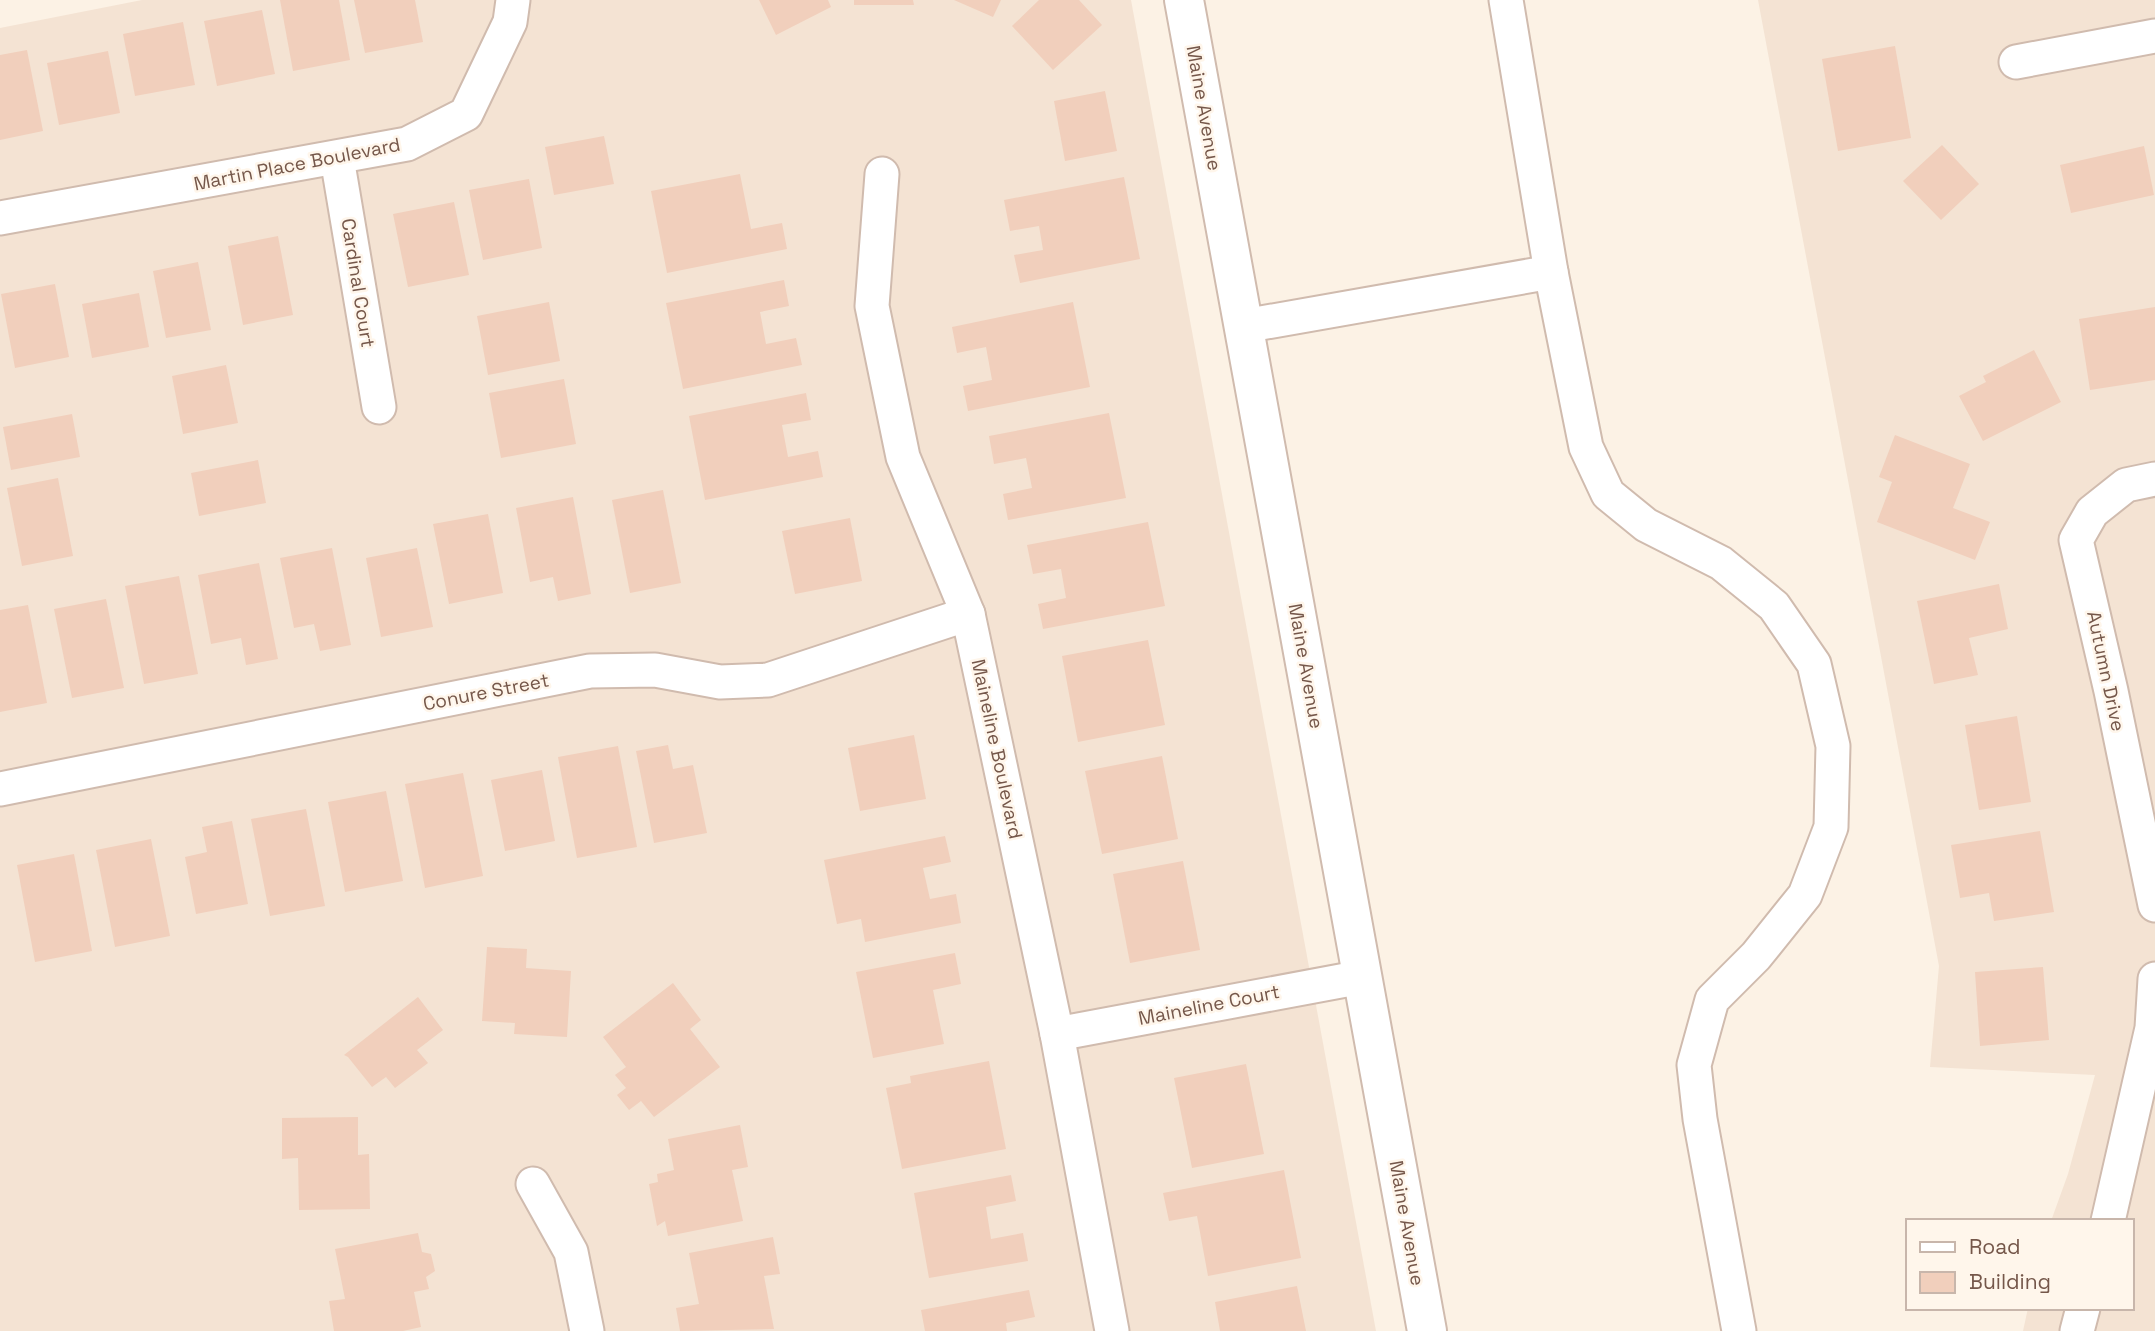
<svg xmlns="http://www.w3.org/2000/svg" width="2155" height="1331" font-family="'Space Grotesk',sans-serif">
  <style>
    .residential { fill: #f4e3d3 }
    .building { fill: #f1cfbc }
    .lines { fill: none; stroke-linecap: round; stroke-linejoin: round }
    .minor-casing { stroke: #d0bbae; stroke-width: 37 }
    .tertiary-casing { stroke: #d0bbae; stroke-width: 42 }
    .minor { stroke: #fff; stroke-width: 33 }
    .tertiary { stroke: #fff; stroke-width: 38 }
    .labels { text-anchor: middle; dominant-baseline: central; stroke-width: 5; stroke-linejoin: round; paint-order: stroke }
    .street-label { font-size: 19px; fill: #75574a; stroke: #fff6eb }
  </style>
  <rect width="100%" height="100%" fill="#fcf2e5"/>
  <!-- residential -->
  <g class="residential">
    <polygon points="142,0 1131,0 1376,1331 0,1331 0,28"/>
    <polygon points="1758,0 2155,0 2155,1331 2023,1331 2028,1308 2132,1308 2132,1221 2051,1221 2068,1174 2095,1075 1930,1067 1939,966"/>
  </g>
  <!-- building -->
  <g class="building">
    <polygon points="280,0 339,0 350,60 293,71"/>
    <polygon points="354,0 415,0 423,42 365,53"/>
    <polygon points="759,0 828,0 831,7 776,35"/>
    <polygon points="854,0 913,0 914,5 854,5"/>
    <polygon points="954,0 1001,0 993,17"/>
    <polygon points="1039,0 1079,0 1102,25 1053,70 1012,26"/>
    <polygon points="262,10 275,74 217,86 204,21"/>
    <polygon points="183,22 195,85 135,96 123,34"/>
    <polygon points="1895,46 1911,138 1838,151 1822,59"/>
    <polygon points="27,50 43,131 0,140 0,55"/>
    <polygon points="108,51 120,113 59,125 47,63"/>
    <polygon points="1105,91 1117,151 1065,161 1054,101"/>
    <polygon points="604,136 614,184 554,195 545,147"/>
    <polygon points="1942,145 1979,184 1941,220 1903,181"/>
    <polygon points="2144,146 2154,195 2071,213 2060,165"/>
    <polygon points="740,174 751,229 782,223 787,249 667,273 651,191"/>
    <polygon points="1124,177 1140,259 1020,283 1014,255 1043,250 1039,226 1010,231 1004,200"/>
    <polygon points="529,179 542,248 483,260 469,190"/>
    <polygon points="454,202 469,275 408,287 393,214"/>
    <polygon points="278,236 293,315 243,325 228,246"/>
    <polygon points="198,262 211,330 166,338 153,271"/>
    <polygon points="784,280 789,306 760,312 766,344 796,338 802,365 683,389 666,303"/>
    <polygon points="55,284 69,357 15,368 1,294"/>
    <polygon points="139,293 149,347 92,358 82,304"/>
    <polygon points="549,302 560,361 488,375 477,316"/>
    <polygon points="1073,302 1090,387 968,411 963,386 992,380 986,347 957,353 952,327"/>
    <polygon points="2155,307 2155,380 2090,390 2079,319"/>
    <polygon points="2034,350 2061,402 1983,441 1959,396 1986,382 1983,376"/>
    <polygon points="226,365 238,423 183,434 172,376"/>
    <polygon points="564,379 576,444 501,458 489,393"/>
    <polygon points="806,393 811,420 782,425 788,457 818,451 823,477 705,500 689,416"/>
    <polygon points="1109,413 1126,498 1008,520 1003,494 1032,488 1026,458 994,464 989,436"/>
    <polygon points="72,414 80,457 11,470 3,427"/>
    <polygon points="1895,435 1970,464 1953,508 1990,522 1975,560 1877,522 1892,482 1879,477"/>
    <polygon points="258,460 266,503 199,516 191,473"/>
    <polygon points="58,478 73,556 22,566 7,488"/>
    <polygon points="663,490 681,583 630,593 612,500"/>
    <polygon points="573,497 591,594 558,601 553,577 530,582 516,508"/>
    <polygon points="488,514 503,593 449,604 433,524"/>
    <polygon points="850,518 862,581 795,594 782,531"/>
    <polygon points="1148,522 1165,606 1043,629 1038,604 1066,598 1061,569 1033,574 1027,545"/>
    <polygon points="332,548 351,645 320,651 314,624 294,628 280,558"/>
    <polygon points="417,548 433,627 381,637 366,558"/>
    <polygon points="259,563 278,659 246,665 241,638 211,644 198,575"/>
    <polygon points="179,576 198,674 144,684 125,586"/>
    <polygon points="1999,584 2008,629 1969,638 1978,675 1934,684 1917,601"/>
    <polygon points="106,599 124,688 72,698 54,609"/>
    <polygon points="28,605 47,703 0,712 0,610"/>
    <polygon points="1148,640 1165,725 1078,742 1062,656"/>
    <polygon points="2017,716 2031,802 1979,810 1965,725"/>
    <polygon points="914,735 926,799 860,811 848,748"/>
    <polygon points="668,745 673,769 693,765 707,833 654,843 636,751"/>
    <polygon points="618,746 637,847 577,858 558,757"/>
    <polygon points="1162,756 1178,839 1102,854 1085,771"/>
    <polygon points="542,770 555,841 505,851 491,780"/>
    <polygon points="463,773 483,876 425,888 405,784"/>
    <polygon points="386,791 403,881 345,892 328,802"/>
    <polygon points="306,809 325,906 270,916 251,819"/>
    <polygon points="232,821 248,904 196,914 185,857 207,852 202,827"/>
    <polygon points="2040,831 2054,912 1994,921 1989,893 1960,898 1951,845"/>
    <polygon points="945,836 951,862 923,868 930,899 956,894 961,923 865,942 861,919 837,924 824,860"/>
    <polygon points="151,839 170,936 115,947 96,850"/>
    <polygon points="74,854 92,951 35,962 17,865"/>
    <polygon points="1183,861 1200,950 1130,963 1113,874"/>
    <polygon points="487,947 527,949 526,968 571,971 567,1037 514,1034 515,1023 482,1021"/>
    <polygon points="955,953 961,984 933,990 944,1044 873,1058 856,972"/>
    <polygon points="2043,967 2049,1040 1980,1046 1975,972"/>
    <polygon points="673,983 701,1020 690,1029 720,1067 654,1117 641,1101 629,1110 617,1095 626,1088 615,1075 626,1067 603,1037"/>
    <polygon points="418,997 443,1030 417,1050 428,1063 395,1088 386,1077 372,1087 348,1057 344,1055"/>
    <polygon points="989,1061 1006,1149 902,1169 886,1088 911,1083 910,1076"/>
    <polygon points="1246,1064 1264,1154 1192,1168 1174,1078"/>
    <polygon points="358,1117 358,1155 369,1154 370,1209 299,1210 298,1158 282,1159 282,1118"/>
    <polygon points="740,1125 748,1167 732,1170 743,1221 668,1236 665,1221 657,1226 649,1184 658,1182 657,1174 674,1170 668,1139"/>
    <polygon points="1284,1170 1301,1258 1208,1276 1197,1216 1169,1221 1163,1193"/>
    <polygon points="1011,1175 1016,1201 986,1207 991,1239 1023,1233 1028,1261 929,1278 914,1193"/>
    <polygon points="418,1233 422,1252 431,1254 435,1271 426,1277 429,1289 414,1292 421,1327 403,1331 334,1331 329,1301 345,1299 335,1249"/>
    <polygon points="773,1237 780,1274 764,1276 774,1329 680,1331 676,1308 699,1304 689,1253"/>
    <polygon points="1297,1286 1306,1331 1220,1331 1215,1302"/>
    <polygon points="1029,1290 1035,1317 1006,1323 1007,1331 925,1331 921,1310"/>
  </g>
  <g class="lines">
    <defs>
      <g id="minor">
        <polyline points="2016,62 2155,36"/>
        <polyline points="337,158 379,407"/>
        <polyline points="882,174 872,306 903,457 968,614 1057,1034 1112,1331"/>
        <polyline points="0,218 407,144 466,114 510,22 513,0"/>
        <polyline points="1551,272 1586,447 1608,494 1646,525 1721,563 1774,606 1814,664 1833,746 1831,827 1805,895 1756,956 1712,1000 1694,1065 1700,1119 1739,1331"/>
        <polyline points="1244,326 1551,272 1506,0"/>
        <polyline points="2155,479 2126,485 2092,512 2076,540 2111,691 2155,905"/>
        <polyline points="0,789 590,671 655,670 720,682 768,680 968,614"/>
        <polyline points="1057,1034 1362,977"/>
        <polyline points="533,1184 571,1252 587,1331"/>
        <polyline points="2108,1221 2152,1028 2155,979"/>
        <polyline points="2077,1331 2083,1308"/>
      </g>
      <polyline id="tertiary" points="1184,0 1427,1331"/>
    </defs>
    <!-- minor casing -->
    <use href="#minor" class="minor-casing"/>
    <!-- tertiary casing -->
    <use href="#tertiary" class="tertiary-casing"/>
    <!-- minor -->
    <use href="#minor" class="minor"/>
    <!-- tertiary -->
    <use href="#tertiary" class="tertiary"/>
  </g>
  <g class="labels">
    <!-- street labels -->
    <g class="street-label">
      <text transform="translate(1204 108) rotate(80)">Maine Avenue</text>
      <text transform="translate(297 164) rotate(-11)">Martin Place Boulevard</text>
      <text transform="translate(358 283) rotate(81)">Cardinal Court</text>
      <text transform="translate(1306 666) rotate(80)">Maine Avenue</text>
      <text transform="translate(2106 671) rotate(78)">Autumn Drive</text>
      <text transform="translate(486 692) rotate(-11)">Conure Street</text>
      <text transform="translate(997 749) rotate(78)">Maineline Boulevard</text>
      <text transform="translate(1209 1005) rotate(-11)">Maineline Court</text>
      <text transform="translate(1407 1223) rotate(80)">Maine Avenue</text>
    </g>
  </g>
  <!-- legend -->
  <rect x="1906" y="1219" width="228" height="91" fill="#fff6eb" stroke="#c8b6ab" stroke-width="2"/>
  <rect x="1920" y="1242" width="35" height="10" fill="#ffffff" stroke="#c8b6ab" stroke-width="2"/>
  <text x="1969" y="1254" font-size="21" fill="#75574a">Road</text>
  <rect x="1920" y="1272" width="35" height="21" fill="#f1cfbc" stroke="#c8b6ab" stroke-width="2"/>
  <text x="1969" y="1289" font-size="21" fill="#75574a">Building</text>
</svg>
